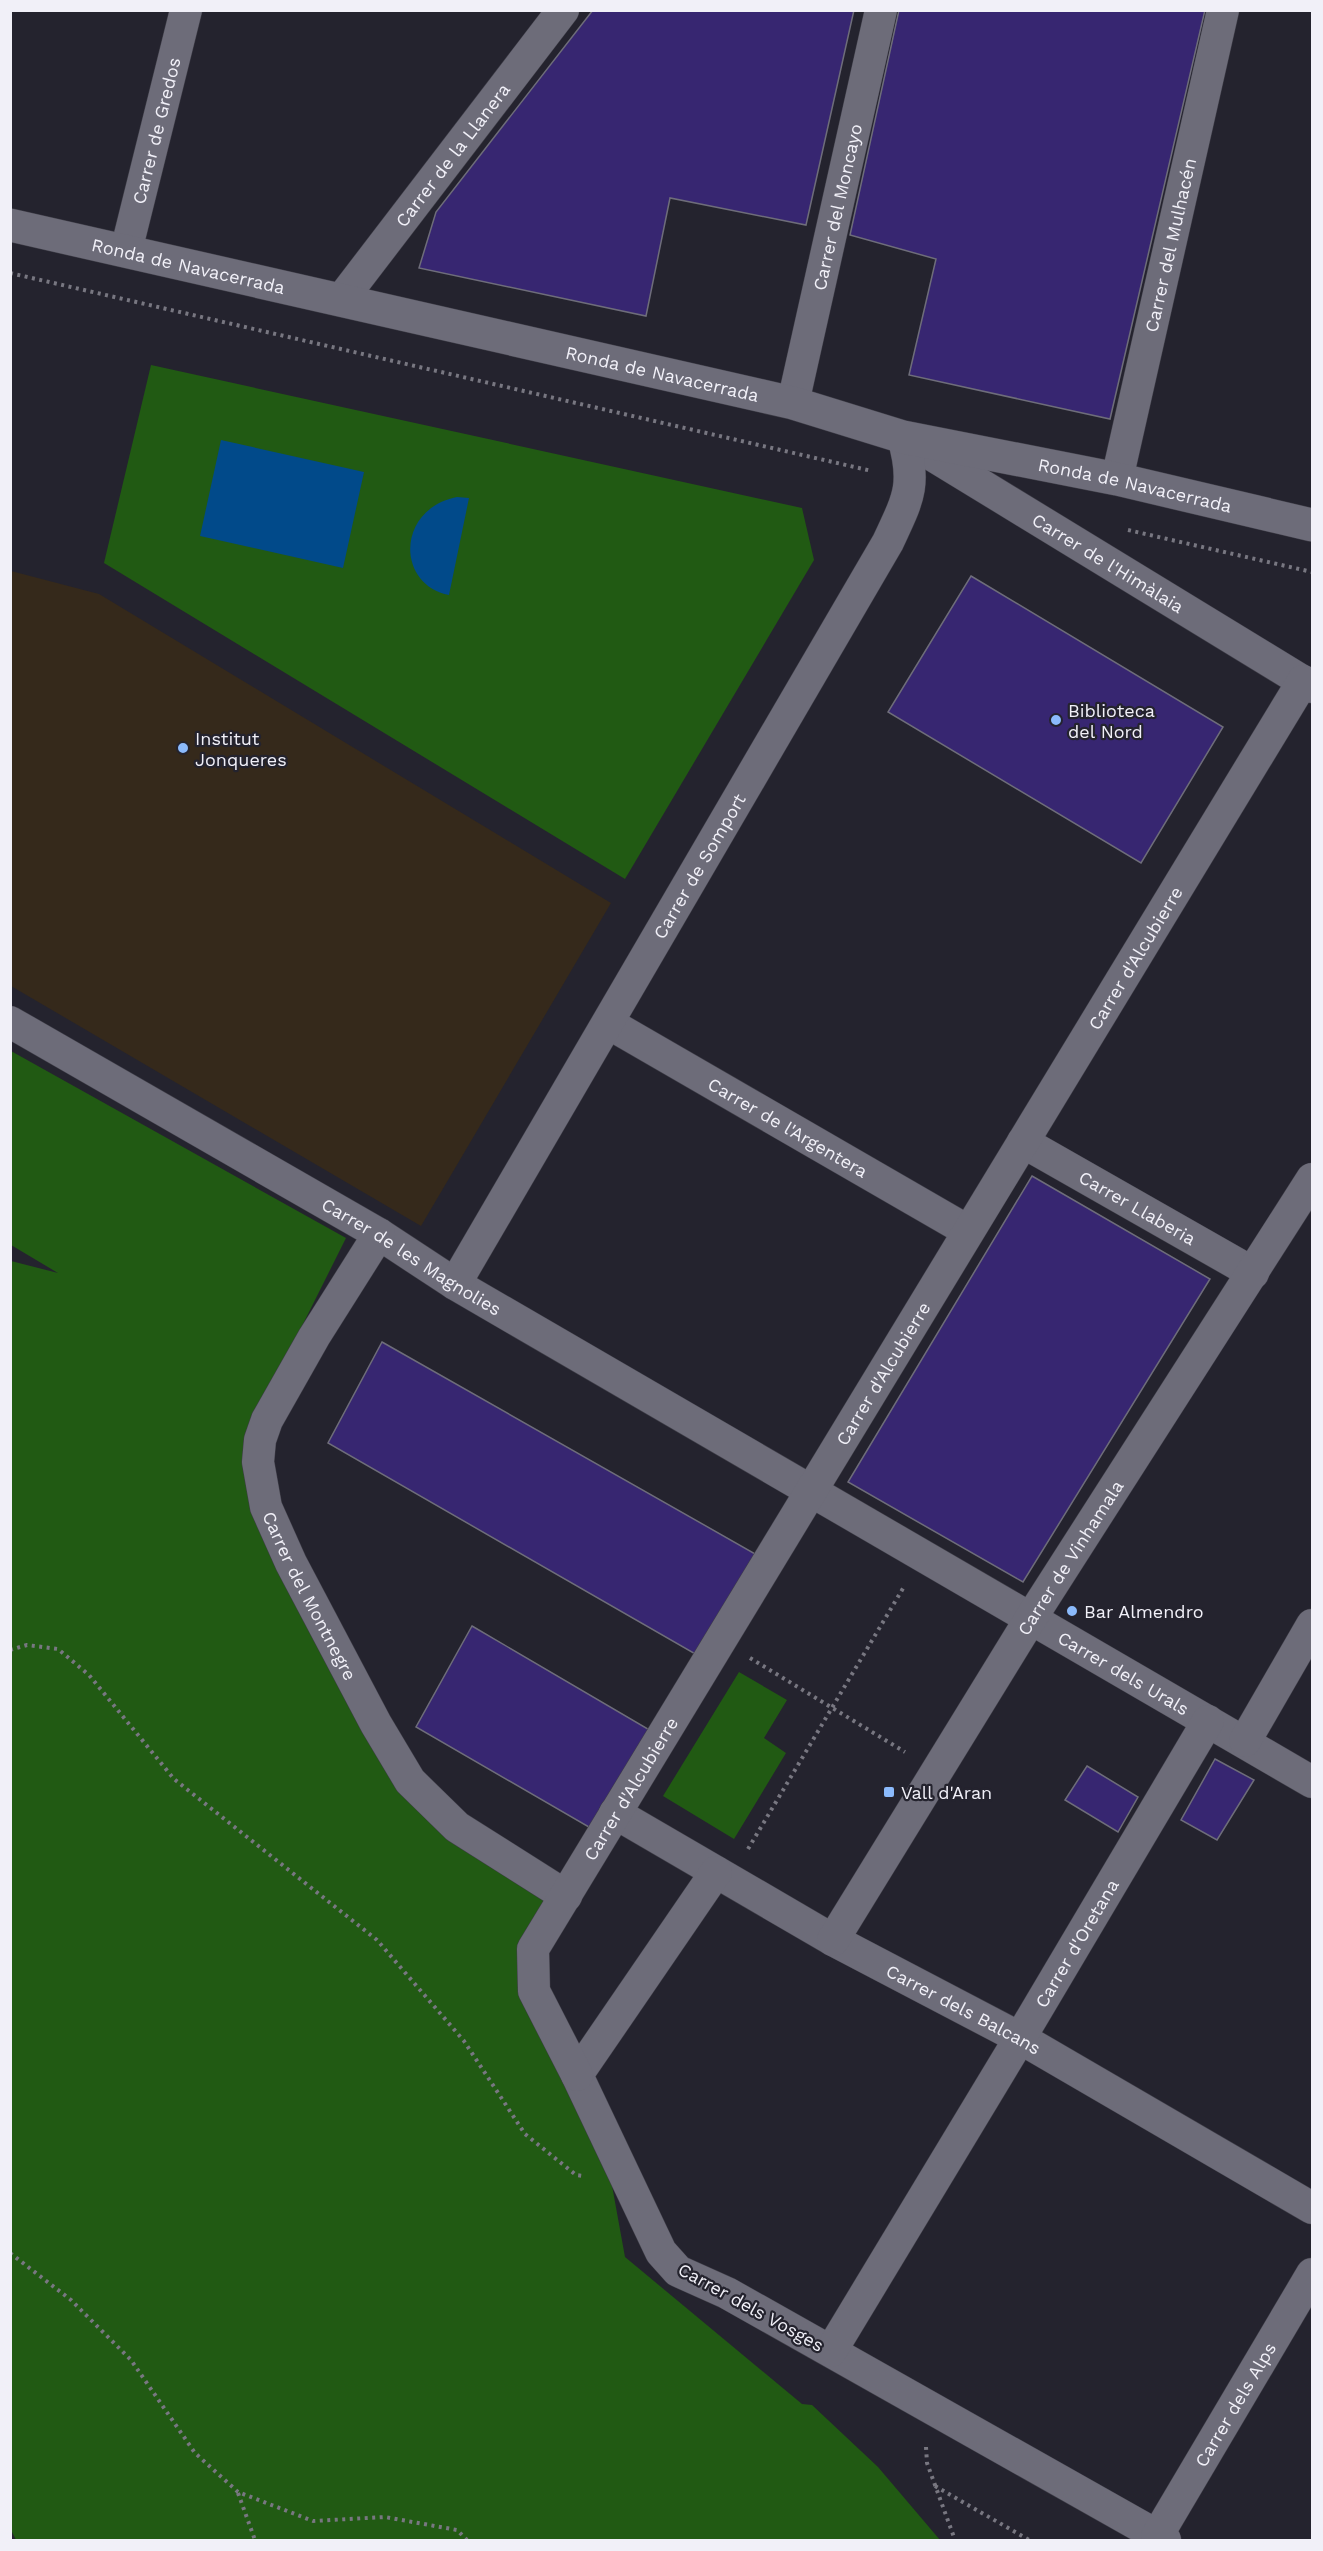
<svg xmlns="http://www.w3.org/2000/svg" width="1323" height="2551" font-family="'Work Sans',sans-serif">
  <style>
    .education { fill: #35291b }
    .green { fill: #215a13 }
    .water { fill: #014a8a }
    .building { fill: #372671; stroke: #6e6d7a; stroke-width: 1.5 }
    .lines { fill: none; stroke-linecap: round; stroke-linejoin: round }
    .street-casing { stroke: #3f3e48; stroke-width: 33 }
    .secondary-casing { stroke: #3f3e48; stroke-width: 34 }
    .path { stroke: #787781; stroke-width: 4; stroke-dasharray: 3 4.5; stroke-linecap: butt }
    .street { stroke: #6d6c79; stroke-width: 32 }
    .secondary { stroke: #6d6c79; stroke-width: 33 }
    .poi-dot { fill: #8bbafc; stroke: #24232e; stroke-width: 2 }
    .labels { text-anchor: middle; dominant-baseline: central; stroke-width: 4.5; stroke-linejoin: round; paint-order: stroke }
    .street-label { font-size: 18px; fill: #f1f0f8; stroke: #24232e }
    .poi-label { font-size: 18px; fill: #f1f0f8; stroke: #24232e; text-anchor: start }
  </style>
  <rect width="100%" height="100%" fill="#24232e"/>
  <!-- education -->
  <polygon class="education" points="11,571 99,594 611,903 421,1226 11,986"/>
  <!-- green -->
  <g class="green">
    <polygon points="151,365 802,508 814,560 625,879 104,563"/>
    <polygon points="11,1051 346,1238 257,1416 247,1461 389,1769 548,1902 524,1945 609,2169 625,2257 802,2404 812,2405 878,2467 940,2540 16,2540 10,2528 11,1261 58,1273 11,1245"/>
    <polygon points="739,1672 787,1700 764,1738 786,1753 734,1839 663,1796"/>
  </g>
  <!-- water -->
  <g class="water">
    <polygon points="221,440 364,472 343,568 200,536"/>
    <path d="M457,497L469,498L449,595C396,585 396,509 457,497Z"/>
  </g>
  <!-- building -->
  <g class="building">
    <polygon points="593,10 854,10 806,225 670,198 646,316 419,268 436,212"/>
    <polygon points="899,10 1205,10 1110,419 909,375 936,259 850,235"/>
    <polygon points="971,576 1223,727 1141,863 888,712"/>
    <polygon points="1032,1176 1210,1279 1023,1582 848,1482"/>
    <polygon points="382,1342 757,1555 697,1655 328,1443"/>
    <polygon points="472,1626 653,1732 594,1830 416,1727"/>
    <polygon points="1215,1759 1254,1780 1217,1840 1181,1820"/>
    <polygon points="1087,1766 1138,1797 1118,1832 1065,1800"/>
  </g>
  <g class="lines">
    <defs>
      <g id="street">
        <path id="s1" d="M126,251L186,10"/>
        <path id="s2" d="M341,300L563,10"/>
        <path id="s3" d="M793,403L881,10"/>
        <path id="s4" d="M906,439L1312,687"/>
        <path id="s5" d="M1117,479L1223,10"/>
        <path id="s6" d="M10,1022L379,1234L455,1284L1312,1782"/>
        <path id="s7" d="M608,1023L968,1231"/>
        <path id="s8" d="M1023,1142L1253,1273"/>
        <path id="s9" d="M379,1234L314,1337L267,1420L260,1440L258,1462L266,1507L291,1563L376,1724L410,1781L457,1827L566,1896"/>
        <path id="s10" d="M455,1284L888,542C908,499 917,485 903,437"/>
        <polyline points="1245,1741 1312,1625"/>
        <path id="s11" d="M615,1813L833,1940L1020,2038L1312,2208"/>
        <polyline points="716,1872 577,2075 661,2252 678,2271 727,2293 1165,2540"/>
        <path id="s12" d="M833,1940L1031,1618L1312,1179"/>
        <path id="s13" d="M577,2075L534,1991L533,1949L1303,681"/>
        <path id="s14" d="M831,2351L1020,2038L1208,1721"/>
        <path id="s15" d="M1157,2536L1312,2274"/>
      </g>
      <g id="secondary">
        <path id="s16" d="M10,225L793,403L903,437L1117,479L1312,525"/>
      </g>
    </defs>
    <!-- street casing -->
    <use href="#street" class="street-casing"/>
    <!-- secondary casing -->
    <use href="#secondary" class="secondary-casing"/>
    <!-- path -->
    <g class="path">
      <polyline points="10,273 872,471"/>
      <polyline points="1128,530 1312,572"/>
      <polyline points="10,1650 27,1645 58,1649 89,1675 174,1779 377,1940 464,2041 525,2134 576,2175 584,2176"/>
      <polyline points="750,1658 905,1752"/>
      <polyline points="748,1849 905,1585"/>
      <polyline points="10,2253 71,2300 131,2360 195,2453 238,2492 313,2521 385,2517 457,2530 467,2540"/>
      <polyline points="926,2447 927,2463 955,2540"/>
      <polyline points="935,2486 1029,2540"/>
      <polyline points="238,2493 255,2540"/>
    </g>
    <!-- street -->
    <use href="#street" class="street"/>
    <!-- secondary -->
    <use href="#secondary" class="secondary"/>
  </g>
  <!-- markers -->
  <g class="poi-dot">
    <circle cx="1056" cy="720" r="6"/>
    <circle cx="183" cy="748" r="6"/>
    <circle cx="1072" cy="1611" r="6"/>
    <rect x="883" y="1786" width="12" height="12" rx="3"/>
  </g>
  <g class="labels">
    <!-- street labels -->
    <g class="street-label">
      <text stroke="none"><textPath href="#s1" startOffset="124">Carrer de Gredos</textPath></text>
      <text stroke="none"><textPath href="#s2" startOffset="183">Carrer de la Llanera</textPath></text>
      <text stroke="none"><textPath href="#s3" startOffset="201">Carrer del Moncayo</textPath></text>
      <text stroke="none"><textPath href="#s5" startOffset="240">Carrer del Mulhacén</textPath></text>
      <text stroke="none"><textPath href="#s16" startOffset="183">Ronda de Navacerrada</textPath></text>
      <text stroke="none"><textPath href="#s16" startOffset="669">Ronda de Navacerrada</textPath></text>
      <text stroke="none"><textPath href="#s16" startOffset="1155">Ronda de Navacerrada</textPath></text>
      <text stroke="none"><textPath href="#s4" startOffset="237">Carrer de l'Himàlaia</textPath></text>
      <text stroke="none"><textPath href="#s10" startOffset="484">Carrer de Somport</textPath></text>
      <text stroke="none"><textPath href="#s13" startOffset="1296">Carrer d'Alcubierre</textPath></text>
      <text stroke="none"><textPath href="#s7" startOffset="208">Carrer de l'Argentera</textPath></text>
      <text stroke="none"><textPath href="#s8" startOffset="132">Carrer Llaberia</textPath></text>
      <text stroke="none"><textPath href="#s6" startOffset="465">Carrer de les Magnolies</textPath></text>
      <text stroke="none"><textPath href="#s13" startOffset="810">Carrer d'Alcubierre</textPath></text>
      <text stroke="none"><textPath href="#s12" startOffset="450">Carrer de Vinhamala</textPath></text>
      <text stroke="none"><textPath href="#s9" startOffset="405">Carrer del Montnegre</textPath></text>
      <text stroke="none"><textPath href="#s6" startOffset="1290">Carrer dels Urals</textPath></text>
      <text stroke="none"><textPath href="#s13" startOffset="324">Carrer d'Alcubierre</textPath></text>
      <text stroke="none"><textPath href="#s14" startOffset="476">Carrer d'Oretana</textPath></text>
      <text stroke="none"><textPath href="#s11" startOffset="400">Carrer dels Balcans</textPath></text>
      <text transform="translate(751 2307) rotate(29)">Carrer dels Vosges</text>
      <text stroke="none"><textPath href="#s15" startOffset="153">Carrer dels Alps</textPath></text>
    </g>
    <!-- poi labels -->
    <g class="poi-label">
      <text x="1068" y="710">Biblioteca<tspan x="1068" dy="21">del Nord</tspan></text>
      <text x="195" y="738">Institut<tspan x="195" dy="21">Jonqueres</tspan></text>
      <text x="1084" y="1611">Bar Almendro</text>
      <text x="901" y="1792">Vall d'Aran</text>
    </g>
  </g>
  <!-- border -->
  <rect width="1323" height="2551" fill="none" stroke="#f1f0f8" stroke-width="24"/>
</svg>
